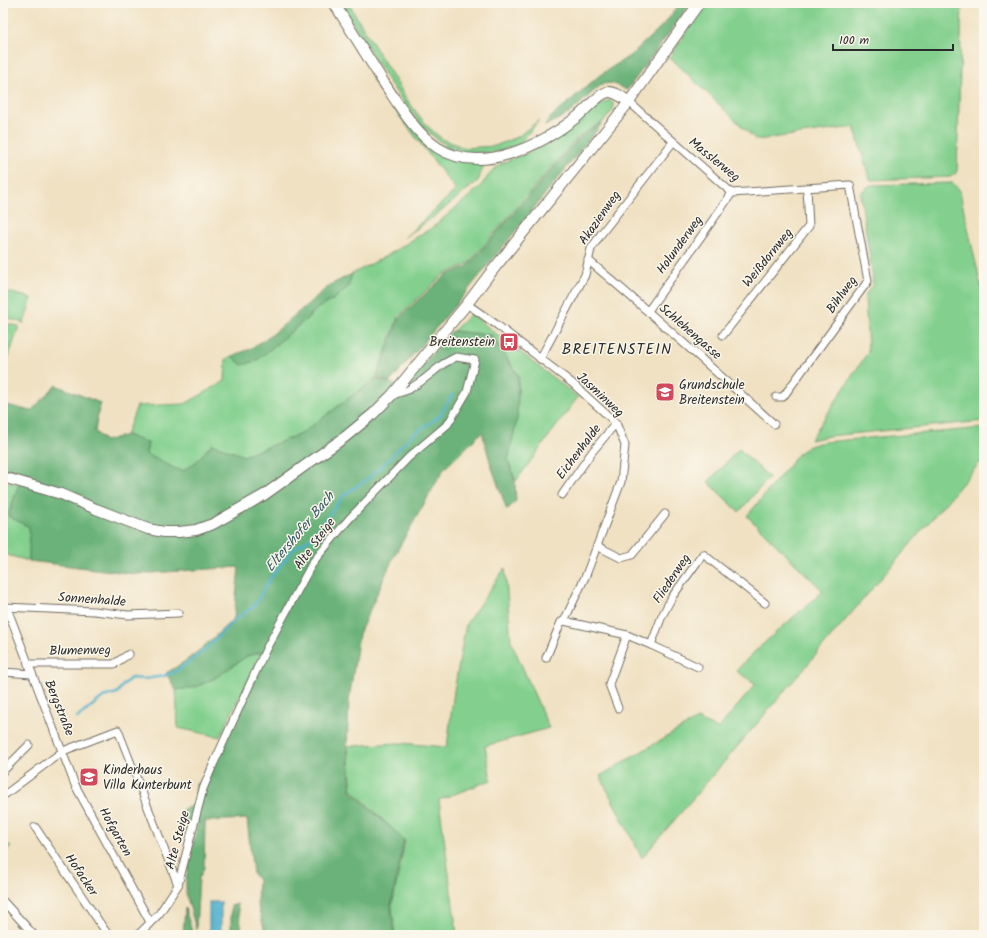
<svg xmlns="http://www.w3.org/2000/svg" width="987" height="938" font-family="Kalam,sans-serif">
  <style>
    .green { fill: #83d08e; stroke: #577e5c }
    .forest { fill: #6ab279; stroke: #4a6e52 }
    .water { fill: #4fb1ce; stroke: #3d6e7c }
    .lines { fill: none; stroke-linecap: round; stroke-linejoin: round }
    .stream { stroke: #4fb1ce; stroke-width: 2.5 }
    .street-casing { stroke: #706b60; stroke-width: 9 }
    .secondary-casing { stroke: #706b60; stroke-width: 12 }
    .street { stroke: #fff; stroke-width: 7 }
    .secondary { stroke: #fff; stroke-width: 10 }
    .labels { text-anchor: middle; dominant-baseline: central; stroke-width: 3; stroke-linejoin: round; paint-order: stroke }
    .street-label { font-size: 13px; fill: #2b2b2b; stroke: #fbf7ec }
    .poi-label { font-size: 13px; fill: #2b2b2b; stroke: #fbf7ec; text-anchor: start }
    .water-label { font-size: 14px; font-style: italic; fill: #385a64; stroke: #fbf7ec }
    .quarter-label { font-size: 15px; letter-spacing: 1px; fill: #2b2b2b; stroke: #fbf7ec }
  </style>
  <rect width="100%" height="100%" fill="#fbf7ec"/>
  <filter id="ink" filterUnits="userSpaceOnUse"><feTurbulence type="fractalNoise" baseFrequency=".025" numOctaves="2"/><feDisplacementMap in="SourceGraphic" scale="8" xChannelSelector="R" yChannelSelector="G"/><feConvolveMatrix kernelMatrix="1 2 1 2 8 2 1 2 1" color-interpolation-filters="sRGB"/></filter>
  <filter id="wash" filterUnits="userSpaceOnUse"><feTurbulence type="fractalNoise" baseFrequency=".012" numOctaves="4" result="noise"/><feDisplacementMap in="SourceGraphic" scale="16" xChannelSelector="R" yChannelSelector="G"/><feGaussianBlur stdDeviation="0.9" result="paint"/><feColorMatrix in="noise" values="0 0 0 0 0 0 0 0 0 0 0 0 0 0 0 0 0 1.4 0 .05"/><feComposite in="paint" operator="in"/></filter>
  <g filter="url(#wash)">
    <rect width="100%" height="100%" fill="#f0e1c2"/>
    <!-- green -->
    <g class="green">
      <polygon points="341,3 348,3 408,101 427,126 442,139 465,148 495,146 519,136 539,120 519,145 490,153 466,152 451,147 439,141 423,127 406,106 385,76"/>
      <polygon points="705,3 962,3 957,171 955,174 950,177 870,180 854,127 756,140 675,62 669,58"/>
      <polygon points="376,76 422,138 482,161 483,168 478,181 440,212 404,238 456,190 372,80"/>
      <polygon points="609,100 613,103 613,110 605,120 578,137 467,265 444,274 398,317 376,378 301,434 244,456 212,444 197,461 183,471 174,468 146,454 148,443 126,435 137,406 185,404 225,381 226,359 232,356 242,365 256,361 303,322 318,308 334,299 348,287 352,274 388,255 433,227 480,187 492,171 500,164 546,145 564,134 598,105"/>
      <polygon points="953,183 959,189 984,299 984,421 829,436 810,440 868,352 865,296 873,284 872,271 860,193 870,185"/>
      <polygon points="3,291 32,298 24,323 3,317"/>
      <polygon points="471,314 578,397 516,481 508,460 517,419 519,376 492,335 453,331"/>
      <polygon points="3,323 19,326 3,374"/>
      <polygon points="984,428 984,458 642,858 600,776 697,719 718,729 756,684 736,671 755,651 823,591 747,516 800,452 810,446 823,442"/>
      <polygon points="739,449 769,477 739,512 708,482"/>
      <polygon points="3,480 19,485 8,516 30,527 29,561 3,554"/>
      <polygon points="505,568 511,641 549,728 485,746 491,780 439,800 457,935 395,935 392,906 405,841 352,790 348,746 399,743 447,747 454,691 466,624"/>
      <polygon points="262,652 220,737 178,728 176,690 196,687 215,678 247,656"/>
      <polygon points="3,839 11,847 3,854"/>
    </g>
    <!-- forest -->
    <g class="forest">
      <polygon points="680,3 691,3 627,90 612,83 602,84 568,114 545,126 550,118 600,75 631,55 666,22"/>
      <polygon points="603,122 464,295 390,382 377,378 399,318 446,275 467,267 579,138"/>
      <polygon points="352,274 348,287 334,299 318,308 303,322 256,361 242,365 232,356 250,349 273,334 330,285"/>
      <path d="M452,331L491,335L518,376L517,418L508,460L515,482L516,501L507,510L491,465L482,432L444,469L393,558L359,634L349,700L347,746L351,791L404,840L391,906L394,935H266L257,903L258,880L253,874L247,819L205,821L204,868L199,878L196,929L186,894V880L198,821L185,822L183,809L196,805V784L205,781L269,650L247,656L215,678L196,687L176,690L166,673C192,659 213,639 234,618L239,567L136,574L29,561V527L8,516L16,492L24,473L3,468V404L31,411L56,385L100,403L95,431L105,441L126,435L148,443L146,454L174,468L183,471L197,461L212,444L244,456L301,434L375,379L404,387Z"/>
      <polygon points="237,904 243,935 231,935 231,906"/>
      <polygon points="185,908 193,935 183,935"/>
    </g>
    <!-- water -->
    <rect class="water" x="209" y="902" width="12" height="30"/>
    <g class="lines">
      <!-- stream -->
      <polyline class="stream" points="77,718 103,697 117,693 123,685 131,678 144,679 164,676 177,671 205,650 234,620 253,607 258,600 269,580 294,549 312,537 345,494 365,481 385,463 411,436 440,416 452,395"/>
    </g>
  </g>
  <g filter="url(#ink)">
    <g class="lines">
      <defs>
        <g id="street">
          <polyline points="629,102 732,193 850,185 868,281 783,397 776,397"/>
          <path d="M588,260C651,313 712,368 774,424"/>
          <polyline points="467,304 497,325 572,383 616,423 625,445 621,482 586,575 564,621 561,622 546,658"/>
          <polyline points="648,311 732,193"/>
          <polyline points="723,335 809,226 807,188"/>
          <polyline points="540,359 585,275 591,249 601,234 673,142"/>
          <polyline points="562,495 592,452 616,423"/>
          <polyline points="597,546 621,558 632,555 665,514"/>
          <polyline points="4,607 94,611 128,615 179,613"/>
          <polyline points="7,608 75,785 150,922"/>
          <polyline points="564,621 627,635 651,645 662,616 672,597 703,554 765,603"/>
          <polyline points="651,645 698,667"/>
          <polyline points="28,664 114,664 129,654"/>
          <polyline points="3,672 32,674"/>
          <polyline points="618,708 609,684 627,635"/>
          <polyline points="3,771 29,745"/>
          <polyline points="3,796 63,751 118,730 178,885"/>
          <polyline points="35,827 108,935"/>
          <polyline points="3,901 34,935"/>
          <polyline points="138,935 159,914 178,885 203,789 213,765 266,649 313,562 349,519 409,457 448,424 467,392 475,360 456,357 443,364 423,380 408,390 393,395"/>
        </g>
        <g id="secondary">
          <path d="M334,3C351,30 367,56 384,83C399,105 415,133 438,148C482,176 541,145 577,117C585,111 598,94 608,92C615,91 623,98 629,102"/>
          <polyline points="3,477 61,494 96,509 148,529 164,532 179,532 196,530 213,524 264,495 345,437 373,414 392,395 467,304 488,276 629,102 699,3"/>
        </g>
      </defs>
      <!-- street casing -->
      <use href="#street" class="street-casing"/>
      <!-- secondary casing -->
      <use href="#secondary" class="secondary-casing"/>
      <!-- street -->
      <use href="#street" class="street"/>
      <!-- secondary -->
      <use href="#secondary" class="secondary"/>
    </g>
  </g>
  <!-- icons -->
  <defs>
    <symbol id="bus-square" viewBox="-11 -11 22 22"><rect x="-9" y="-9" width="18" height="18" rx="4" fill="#d1495b" stroke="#fbf7ec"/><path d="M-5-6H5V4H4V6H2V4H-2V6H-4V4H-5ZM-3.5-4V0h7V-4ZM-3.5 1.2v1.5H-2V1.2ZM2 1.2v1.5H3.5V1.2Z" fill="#fff"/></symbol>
    <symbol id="school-square" viewBox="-11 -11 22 22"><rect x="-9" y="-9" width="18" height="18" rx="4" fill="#d1495b" stroke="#fbf7ec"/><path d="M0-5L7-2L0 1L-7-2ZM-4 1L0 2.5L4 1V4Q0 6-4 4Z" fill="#fff"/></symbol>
  </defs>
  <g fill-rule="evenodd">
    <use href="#bus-square" x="498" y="331" width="22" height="22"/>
    <use href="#school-square" x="654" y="381" width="22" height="22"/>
    <use href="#school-square" x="78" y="766" width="22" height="22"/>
  </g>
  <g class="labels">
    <!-- street labels -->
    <g class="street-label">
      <text transform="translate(714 160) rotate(39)">Masslerweg</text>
      <text transform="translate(600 218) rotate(-55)">Akazienweg</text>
      <text transform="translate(680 245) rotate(-54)">Holunderweg</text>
      <text transform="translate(768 258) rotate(-51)">Weißdornweg</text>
      <text transform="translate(842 295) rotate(-54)">Bihlweg</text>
      <text transform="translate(690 332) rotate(41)">Schlehengasse</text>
      <text transform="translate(600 395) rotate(43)">Jasminweg</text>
      <text transform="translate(579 452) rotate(-53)">Eichenhalde</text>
      <text transform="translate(315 544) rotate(-54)">Alte Steige</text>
      <text transform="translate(672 579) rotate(-56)">Fliederweg</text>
      <text transform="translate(92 600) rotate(4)">Sonnenhalde</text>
      <text transform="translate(80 651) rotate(-1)">Blumenweg</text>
      <text transform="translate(59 708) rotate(68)">Bergstraße</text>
      <text transform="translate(115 832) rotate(61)">Hofgarten</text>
      <text transform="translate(178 840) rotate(-75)">Alte Steige</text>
      <text transform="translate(81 875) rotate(56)">Hofacker</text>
    </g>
    <!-- poi labels -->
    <g class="poi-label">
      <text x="495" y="342" text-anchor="end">Breitenstein</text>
      <text x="679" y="385">Grundschule<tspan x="679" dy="15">Breitenstein</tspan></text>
      <text x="103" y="770">Kinderhaus<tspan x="103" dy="15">Villa Kunterbunt</tspan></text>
    </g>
    <!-- water labels -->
    <g class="water-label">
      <text transform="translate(300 532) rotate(-50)">Eltershofer Bach</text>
    </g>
    <!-- quarter labels -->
    <g class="quarter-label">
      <text x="617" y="350">BREITENSTEIN</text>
    </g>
  </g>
  <!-- margin -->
  <rect width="987" height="938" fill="none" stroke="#fbf7ec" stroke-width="16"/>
  <!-- scale -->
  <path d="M833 44v6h120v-6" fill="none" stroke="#2b2b2b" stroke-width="2"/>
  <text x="839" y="44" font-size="12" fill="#2b2b2b" stroke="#fbf7ec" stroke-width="3" paint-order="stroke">100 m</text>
</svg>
